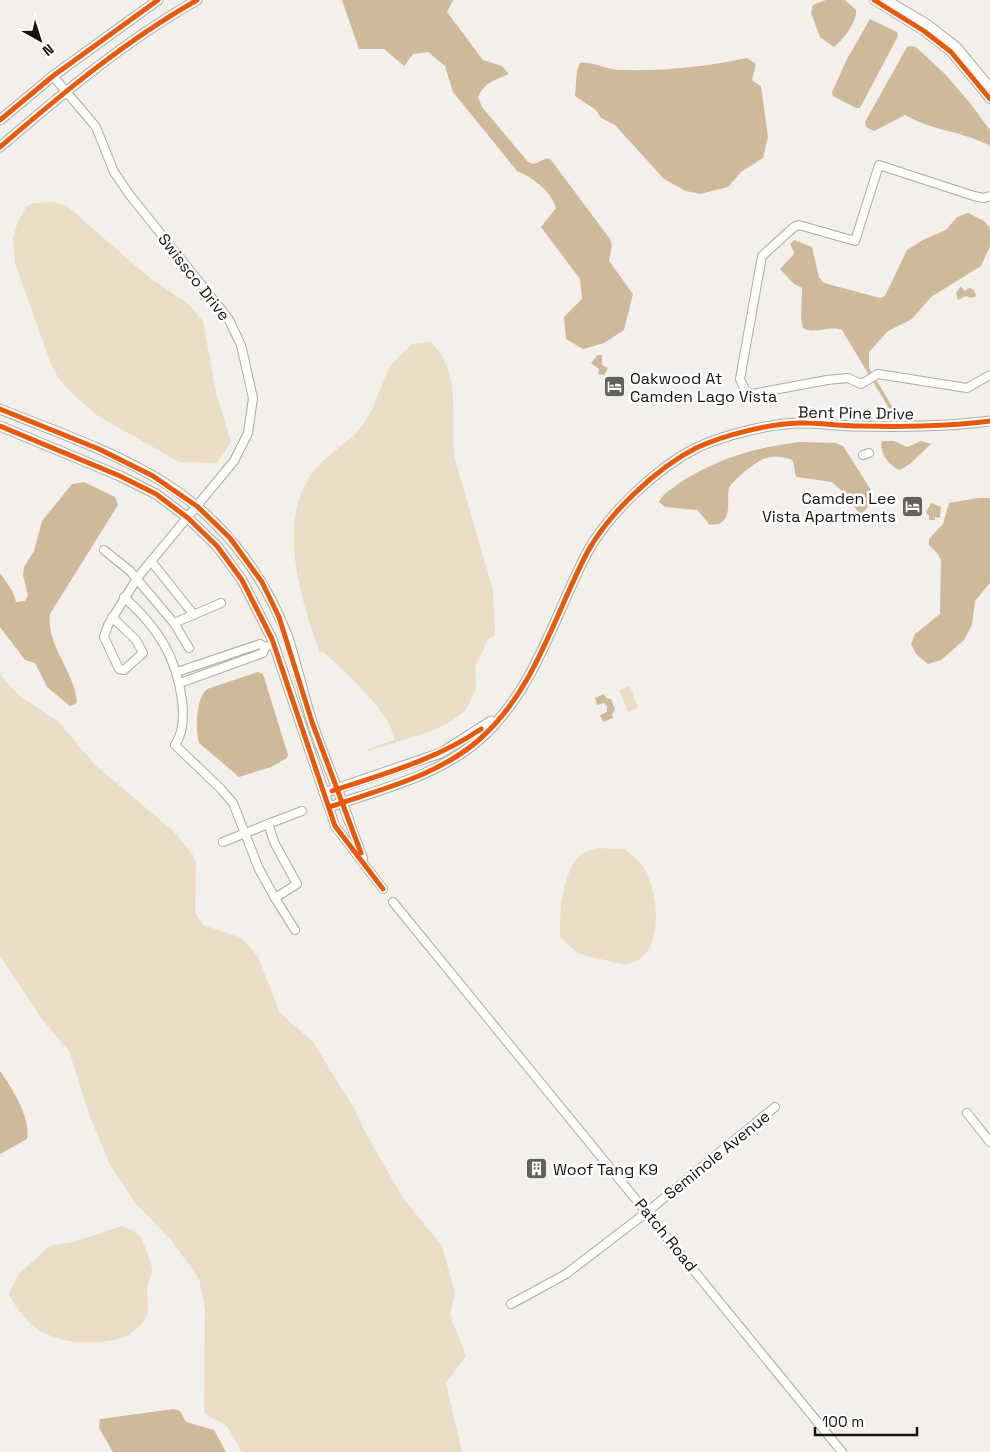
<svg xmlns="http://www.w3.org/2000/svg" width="990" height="1452" font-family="'Space Grotesk',sans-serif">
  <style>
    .green { fill: #ebdcc5 }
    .water { fill: #ceba9b }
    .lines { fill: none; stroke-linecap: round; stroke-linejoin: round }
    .minor-casing { stroke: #adaba7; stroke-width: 10 }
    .tertiary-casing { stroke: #adaba7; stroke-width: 11 }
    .minor { stroke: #fdfdfc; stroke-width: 8 }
    .tertiary { stroke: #fdfdfc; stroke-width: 9 }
    .cycleway-casing { stroke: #fefefe; stroke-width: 8 }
    .cycleway { stroke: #e8590c; stroke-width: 5 }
    .labels { text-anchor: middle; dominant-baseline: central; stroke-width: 5; stroke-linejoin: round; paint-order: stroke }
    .street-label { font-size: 16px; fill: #161410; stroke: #fefefe }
    .poi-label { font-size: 16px; fill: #161410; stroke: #fefefe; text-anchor: start }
  </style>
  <rect width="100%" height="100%" fill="#f3efea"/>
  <!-- green -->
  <g class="green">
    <polygon points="52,202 67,206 147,276 187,303 203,321 216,393 231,442 217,463 179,462 98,416 76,397 59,379 51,364 15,263 13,239 17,224 26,207 34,203"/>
    <path d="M431,342C464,375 449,418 455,460L493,590L495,636L488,639L475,667L476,688L466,710L451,721L432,731L368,751L366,750L394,740C393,714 345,673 326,654L322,651L320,653C301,600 275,520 314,471C326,455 345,445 359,430C375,411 378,390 389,369C394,360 405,351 412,344Z"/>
    <polygon points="0,675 21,697 58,721 95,765 172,830 193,855 196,864 195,913 203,925 242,938 258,957 280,1013 313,1042 355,1110 364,1130 403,1198 442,1246 455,1293 450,1315 466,1356 446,1383 462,1452 242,1452 227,1426 204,1413 205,1309 199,1279 171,1240 137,1205 110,1165 90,1117 69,1051 41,1018 0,956"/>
    <polygon points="630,686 638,708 628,712 619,690"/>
    <path d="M597,848L625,849C631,855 639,860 644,868C659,892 666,957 628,964C621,965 612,962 605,960C583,956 575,954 560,936C559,915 563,867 582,854C587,851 592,850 597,848Z"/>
    <path d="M122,1226C127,1228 135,1231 139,1235C142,1238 153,1266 152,1270C152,1277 147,1283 147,1289C146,1301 152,1310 143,1322C132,1337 117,1340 100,1342C58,1345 28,1333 9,1294L18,1275L49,1246L74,1242Z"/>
  </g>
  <!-- water -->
  <g class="water">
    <path d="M342,0H453L447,12L483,60L502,66L509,74C495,80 485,82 478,97L482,107L528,162L534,164L547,158L551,160L610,239L612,246L609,261L633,294L624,330L604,343L583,349L566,339L564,317L582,299L580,279L541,227L556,208C552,192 532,177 517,171L453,92L445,66L428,52L413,54L404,66L384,49H359Z"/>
    <path d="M826,0H845L856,10C857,22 843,40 834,47L820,37L811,13L813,5Z"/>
    <polygon points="870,19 897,32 898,36 860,108 856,108 833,96 832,92 847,59"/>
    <path d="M910,46L916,47L946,75L970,103L990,130V146C963,131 932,131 905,115L874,131L866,127L865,122L907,47Z"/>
    <path d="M747,58L756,64L752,80L761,86L768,137L763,158L741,172L728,187L700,194L686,191L664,179L615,125L601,118L596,110L575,96L577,71L580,63C594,61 607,70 621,70C663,71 706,67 747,58Z"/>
    <path d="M968,213L984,221L990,228V246L981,266L931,297L912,319L888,331L869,352V368L893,408L890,410L842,330C829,325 815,335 803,328L801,320L802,288L794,284L780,269L793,255L794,252L790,244L794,240L812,247L819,277L824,283L880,298L885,296L907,250L923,240L946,230L957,217Z"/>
    <polygon points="961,286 964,291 969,288 974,290 976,296 972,298 966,296 958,300 956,293"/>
    <polygon points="598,355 602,355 602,365 608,368 604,375 598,374 599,369 591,363"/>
    <path d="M882,441H894L907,447L921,441L931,444L911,463L900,470C890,467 878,451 882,441Z"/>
    <path d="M800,442L836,443L843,446L871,490C873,501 867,509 861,514L859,513L844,493L832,482L796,477L793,461C786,456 773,456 766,458C759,459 731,482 729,488C726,500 733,516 719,524L710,525L697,510L665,507L659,502C661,495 672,489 678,484C715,459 756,447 800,442Z"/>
    <path d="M84,482L115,497L118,505L50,614C46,646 75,672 77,703L70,706L47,687L35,663L25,660L0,627V573L13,592L16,602L25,601L28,595L23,575L24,567L34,551L42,521L72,484Z"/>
    <polygon points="979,498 990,498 990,583 975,601 972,625 964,640 941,660 928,664 916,654 911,644 915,634 940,614 941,560 937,553 929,545 929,539 943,524 949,503"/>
    <polygon points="931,503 941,507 940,518 935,517 935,520 929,520 929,516 926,512"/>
    <path d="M258,672L263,674L288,755L287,758L271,767L239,777L199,743C195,729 196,698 207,689Z"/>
    <polygon points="604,694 606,698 611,699 615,709 612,715 613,718 603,722 600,715 607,712 607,706 604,703 597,705 595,698"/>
    <path d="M0,1071C12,1088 31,1118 27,1139L0,1154Z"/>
    <polygon points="174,1409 180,1411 186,1422 214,1430 226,1452 113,1452 99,1428 100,1419"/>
  </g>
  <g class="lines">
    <defs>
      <g id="minor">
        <polyline points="874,0 924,31 951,52 990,99"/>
        <polyline points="887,0 926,23 957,47 990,87"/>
        <polyline points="53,76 96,127 114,172 129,194 228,318 241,345 253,398 248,433 234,461 138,577 108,625 104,637 119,669 124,670 143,653 136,640 112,617"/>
        <polyline points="990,196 984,198 974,196 879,165 855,241 799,225 794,227 762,256 740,379 745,390 752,394 827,380 848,378 861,384 878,374 967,388 990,375"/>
        <polyline points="863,455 869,453"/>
        <polyline points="104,550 130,571 174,623 221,603"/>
        <polyline points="151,561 194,615"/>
        <path d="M124,597C157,627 176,655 182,700C184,716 184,732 175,745L220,788L233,803L259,869L275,898L297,884L275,844L268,824L302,811"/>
        <polyline points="174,623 189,648"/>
        <polyline points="177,672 260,644 265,647 274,644"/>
        <polyline points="180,683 263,653 265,647"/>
        <polyline points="329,807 335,826 383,889"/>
        <polyline points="349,821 363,858"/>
        <polyline points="223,842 268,824"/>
        <polyline points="275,898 295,930"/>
        <polyline points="393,902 842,1452"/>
        <polyline points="967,1113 990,1142"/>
        <polyline points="511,1304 566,1274 647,1212 775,1107"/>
      </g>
      <g id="tertiary">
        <polyline points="0,120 53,76 158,0"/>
        <path d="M0,147C63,93 125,41 197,0"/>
        <path d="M0,409C51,430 105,448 153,476C216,512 263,570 288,638C297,666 303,694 312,722C323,756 338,788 349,821"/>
        <path d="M0,426L120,476L156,494L188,518L217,546L242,580L272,639L329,807C381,789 438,776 480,739C536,689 554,615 588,551C610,512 657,468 696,448C724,435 771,423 802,423C821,423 841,426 860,426C904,427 947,427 990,421"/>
        <polyline points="324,793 441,753 491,721"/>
      </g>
    </defs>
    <!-- minor casing -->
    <use href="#minor" class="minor-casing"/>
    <!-- tertiary casing -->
    <use href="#tertiary" class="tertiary-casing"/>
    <!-- minor -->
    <use href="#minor" class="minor"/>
    <!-- tertiary -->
    <use href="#tertiary" class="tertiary"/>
    <defs>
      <g id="cycleway">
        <polyline points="874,0 924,31 951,52 990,99"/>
        <polyline points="0,120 53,76 158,0"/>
        <path d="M0,147C63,93 125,41 197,0"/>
        <polyline points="0,409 99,449 153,476 198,507 230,538 262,582 279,617 312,722 361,853"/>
        <polyline points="0,426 120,476 156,494 188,518 217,546 242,580 272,639 335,826 383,889"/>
        <path d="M332,791C383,774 436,760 481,729"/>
        <path d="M329,807C381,789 438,776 480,739C536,689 554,615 588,551C610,512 657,468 696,448C724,435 771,423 802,423C821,423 841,426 860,426C904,427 947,427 990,421"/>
      </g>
    </defs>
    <!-- cycleway casing -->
    <use href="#cycleway" class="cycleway-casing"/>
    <!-- cycleway -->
    <use href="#cycleway" class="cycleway"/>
  </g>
  <!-- icons -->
  <defs>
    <symbol id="hotel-square" viewBox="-11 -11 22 22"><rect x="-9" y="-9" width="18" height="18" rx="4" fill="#63615c" stroke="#fefefe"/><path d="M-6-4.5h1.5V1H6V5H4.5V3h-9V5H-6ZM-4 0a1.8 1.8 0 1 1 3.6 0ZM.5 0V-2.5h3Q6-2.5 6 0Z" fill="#fff"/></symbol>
    <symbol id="building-square" viewBox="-11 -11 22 22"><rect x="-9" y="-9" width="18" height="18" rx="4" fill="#63615c" stroke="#fefefe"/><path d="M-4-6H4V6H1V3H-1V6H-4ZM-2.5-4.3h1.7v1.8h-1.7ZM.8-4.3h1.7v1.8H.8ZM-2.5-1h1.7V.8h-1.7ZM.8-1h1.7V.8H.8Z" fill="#fff"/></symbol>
  </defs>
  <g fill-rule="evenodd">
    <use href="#hotel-square" x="602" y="374" width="25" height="25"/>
    <use href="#hotel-square" x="900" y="494" width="25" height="25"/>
    <use href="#building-square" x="524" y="1156" width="25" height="25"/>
  </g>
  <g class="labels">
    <!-- street labels -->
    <g class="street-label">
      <text transform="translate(194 277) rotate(52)">Swissco Drive</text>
      <text transform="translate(856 413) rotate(1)">Bent Pine Drive</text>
      <text transform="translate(717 1155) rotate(-39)">Seminole Avenue</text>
      <text transform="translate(666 1235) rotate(51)">Patch Road</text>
    </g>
    <!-- poi labels -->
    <g class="poi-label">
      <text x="630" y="378">Oakwood At<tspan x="630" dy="18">Camden Lago Vista</tspan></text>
      <text x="896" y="498" text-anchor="end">Camden Lee<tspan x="896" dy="18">Vista Apartments</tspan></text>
      <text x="553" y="1169">Woof Tang K9</text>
    </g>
  </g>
  <!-- north arrow -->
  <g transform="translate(40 40) rotate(141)" stroke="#fefefe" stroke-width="4" paint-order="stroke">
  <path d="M0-4L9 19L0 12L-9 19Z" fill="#161410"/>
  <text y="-8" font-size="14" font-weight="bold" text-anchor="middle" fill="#161410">N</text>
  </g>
  <!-- scale -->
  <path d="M815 1427v8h102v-8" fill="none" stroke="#161410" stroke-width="2.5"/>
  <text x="822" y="1427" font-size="15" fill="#161410" stroke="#fefefe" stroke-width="4" paint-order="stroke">100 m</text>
</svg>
